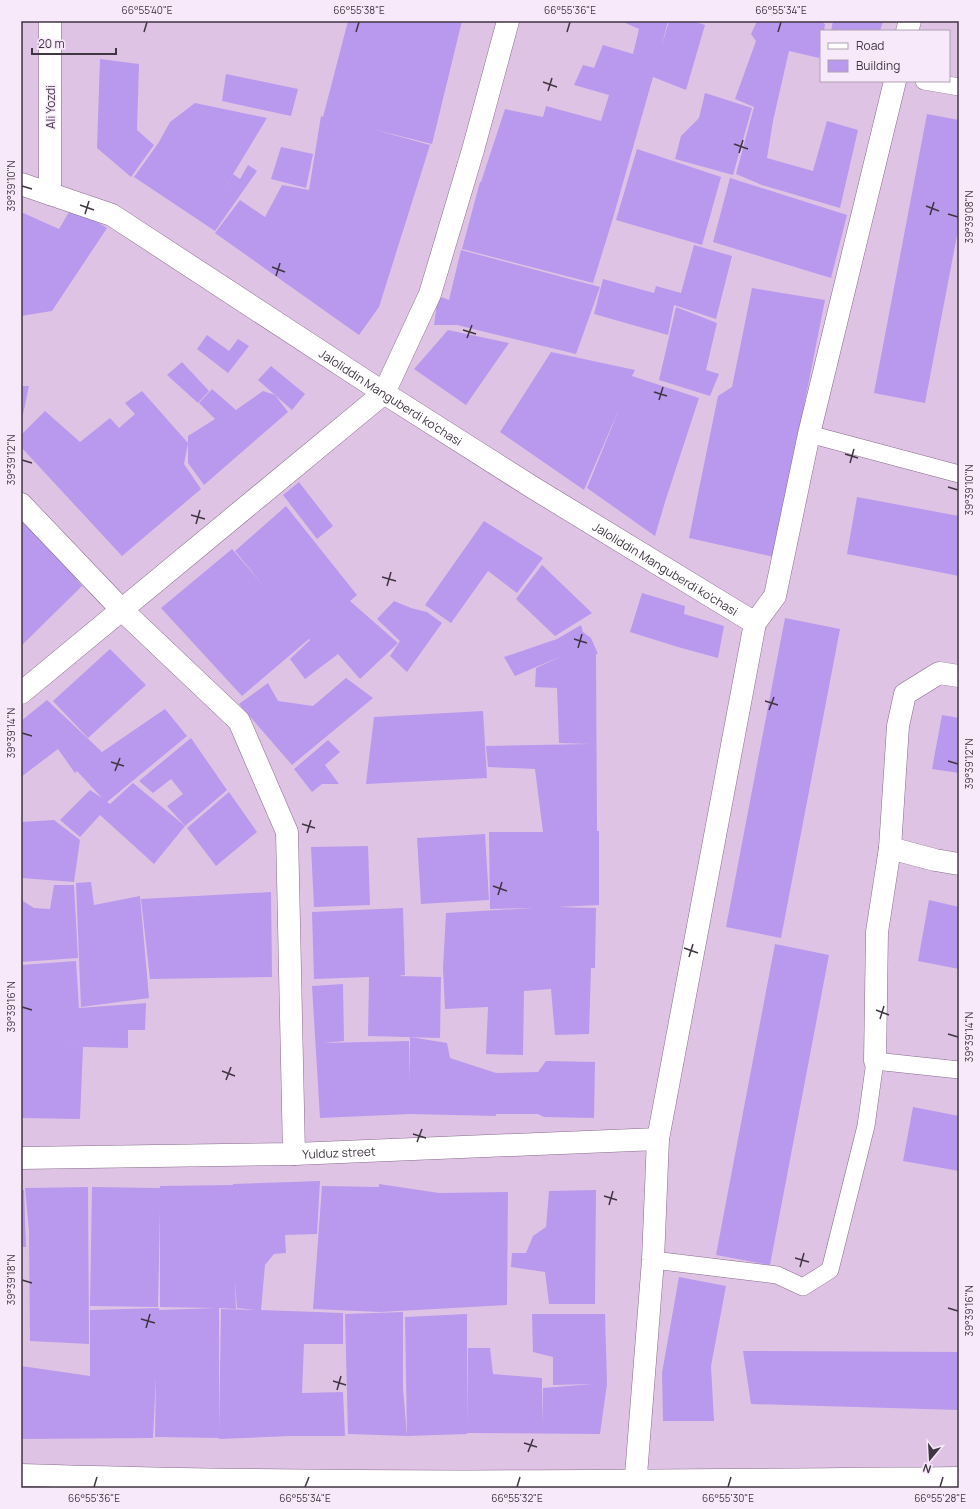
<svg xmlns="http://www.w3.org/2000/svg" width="980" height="1509" font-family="Manrope,sans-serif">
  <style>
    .building { fill: #b999ed; fill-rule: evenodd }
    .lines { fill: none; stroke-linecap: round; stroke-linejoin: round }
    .lane-casing { stroke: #866c8b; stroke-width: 18 }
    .street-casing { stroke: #866c8b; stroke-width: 23 }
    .secondary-casing { stroke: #866c8b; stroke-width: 23 }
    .lane { stroke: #fff; stroke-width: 17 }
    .street { stroke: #fff; stroke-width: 22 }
    .secondary { stroke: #fff; stroke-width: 22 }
    .ticks { fill: none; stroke: #403542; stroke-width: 1.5 }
    .labels { text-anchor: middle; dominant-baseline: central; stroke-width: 3; stroke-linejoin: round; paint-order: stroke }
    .street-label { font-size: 12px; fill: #403542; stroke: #f7e9fa }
    .neatline { fill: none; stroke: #403542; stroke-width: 1.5 }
    .ticks-label { font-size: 10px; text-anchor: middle; fill: #403542 }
  </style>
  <rect width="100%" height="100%" fill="#dfc3e4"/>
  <!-- building -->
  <g class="building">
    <polygon points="348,21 462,21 432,144 372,129 430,145 379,307 359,335 215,233 240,200 265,217 282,185 309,190 321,116 323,117"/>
    <polygon points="621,21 668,21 662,45 669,21 693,21 705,25 686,90 653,77 613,218 593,283 462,249 480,182 481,182 505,109 543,117 546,106 601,121 609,95 574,85 583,65 594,68 603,45 633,54 639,29"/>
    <polygon points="757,21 820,21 825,24 824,31 821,31 821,46 819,58 789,51 773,121 767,158 813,171 827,121 858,130 840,208 762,185 736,174 754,107 735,99 756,41 751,34"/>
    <polygon points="833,21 883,21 880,31 831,31"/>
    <polygon points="100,59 139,64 137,130 154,145 131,177 97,148"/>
    <polygon points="226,74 298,89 291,116 222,101"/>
    <polygon points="705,93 752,108 733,175 675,159 681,136 699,118"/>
    <polygon points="195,103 267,118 204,222 233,174 240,179 248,165 257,171 215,231 134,177 159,142 170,122"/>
    <polygon points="927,114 959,120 959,225 925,403 874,393"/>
    <polygon points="281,147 313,154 306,188 271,179"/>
    <polygon points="637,149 721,177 702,245 616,220"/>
    <polygon points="730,178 847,215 831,278 713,242"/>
    <polygon points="72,207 107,228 52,311 21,316 21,212 59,229"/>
    <polygon points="694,245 732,256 716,319 674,305 668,335 594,314 603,279 654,293 656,286 681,293"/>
    <polygon points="461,250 600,287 576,354 457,325 434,325 438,296 449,300"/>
    <polygon points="752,288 825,300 774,557 689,538 718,396 732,387"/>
    <polygon points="676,307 717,323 706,370 719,374 710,396 659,380"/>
    <polygon points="448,330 509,343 466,405 414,369"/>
    <polygon points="207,335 229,351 238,339 249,346 228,373 197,349"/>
    <polygon points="551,352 635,370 632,376 699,398 665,502 655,536 587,488 620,407 584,490 500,432"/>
    <polygon points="182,362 209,391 198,403 167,375"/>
    <polygon points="271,366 305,394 292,410 258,380"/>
    <polygon points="21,386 29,386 22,419 21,419"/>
    <polygon points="212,389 236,410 263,391 275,395 288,412 204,485 188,463 188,436 215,419 199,403"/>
    <polygon points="142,391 188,443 184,464 201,489 122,556 21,447 21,435 45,411 80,442 110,418 119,428 135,414 125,403"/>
    <polygon points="299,482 333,526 317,539 283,495"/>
    <polygon points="857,497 959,516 959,576 847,554"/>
    <polygon points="286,506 357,595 350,601 398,643 360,679 338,654 305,679 290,659 310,640 309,639 242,696 161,608 232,549 267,590 235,551"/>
    <polygon points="21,512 82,586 21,646"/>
    <polygon points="484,521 543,558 517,593 488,571 451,623 425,605"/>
    <polygon points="542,565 592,613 555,636 516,599"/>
    <polygon points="642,593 685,606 684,614 724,626 718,658 678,647 630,632"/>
    <polygon points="394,601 411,608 427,612 442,623 407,672 390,656 400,641 377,619"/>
    <polygon points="785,618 840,629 781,938 726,927"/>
    <polygon points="581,625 583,632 591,638 598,654 596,654 597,831 599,831 599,905 557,907 596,908 595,968 591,968 589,1034 555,1035 551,989 524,991 523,1055 486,1054 488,1007 445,1009 443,968 446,913 534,908 490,909 489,832 543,832 535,769 488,767 486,746 590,744 559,743 557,688 535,687 536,668 564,655 515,676 504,657 557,639"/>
    <polygon points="110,649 146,685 88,738 53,701"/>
    <polygon points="346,678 373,698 292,765 239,704 268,683 278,701 313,706"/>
    <polygon points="47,700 102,752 165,709 187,736 107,802 110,804 133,783 185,826 154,864 100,815 80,837 60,820 90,790 102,798 77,771 75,773 58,749 21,777 21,721"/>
    <polygon points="483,711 487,778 366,784 374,717"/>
    <polygon points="942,715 959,718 959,773 932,769"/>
    <polygon points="191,738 227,790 185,826 167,806 183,794 171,779 153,793 139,781"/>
    <polygon points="328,740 340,752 325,765 339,784 322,784 312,792 294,769"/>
    <polygon points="229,792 257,832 216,866 187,828"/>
    <polygon points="54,820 80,840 74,882 21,878 21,822"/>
    <polygon points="485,834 489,900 421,904 417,838"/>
    <polygon points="368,846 370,905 314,907 311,847"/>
    <polygon points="91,882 94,905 140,896 149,998 81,1007 76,883"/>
    <polygon points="54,885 74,885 78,958 21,962 21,892 23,901 34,908 50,909"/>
    <polygon points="271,892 272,977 150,979 141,899"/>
    <polygon points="929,900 959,907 959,969 918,961"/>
    <polygon points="403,908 405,975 398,976 441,977 440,1038 368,1036 369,977 314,979 312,912"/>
    <polygon points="775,944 829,955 770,1265 716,1255"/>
    <polygon points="76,961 79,1008 146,1003 145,1030 128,1030 128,1048 43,1046 83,1047 80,1119 21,1118 21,965"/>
    <polygon points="343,984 344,1041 323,1043 409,1041 410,1083 410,1037 447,1043 450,1058 496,1073 538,1072 546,1061 595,1062 594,1118 544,1117 538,1114 496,1114 496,1116 411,1114 320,1118 312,986"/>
    <polygon points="913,1107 959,1116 959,1171 903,1161"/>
    <path d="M320,1181L317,1234L285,1235L286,1253L274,1254L265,1265L261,1310L343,1313V1344H304L302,1393L343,1392L345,1436H290L289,1388L290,1436L219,1439V1438L155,1437L156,1376L153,1438L21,1439V1366L90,1376V1310L159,1308V1310L216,1308L160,1307V1210L158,1307L90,1306L92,1187L160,1188V1186L233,1185V1184ZM235,1280L237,1308L255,1310L221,1309L219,1433V1308L236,1309Z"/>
    <polygon points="379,1184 439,1193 508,1192 507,1305 380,1312 313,1309 322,1186 379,1187"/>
    <polygon points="88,1187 89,1344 30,1341 29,1231 25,1188"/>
    <polygon points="21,1190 24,1190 26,1247 21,1247"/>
    <polygon points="596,1190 595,1304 549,1304 545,1272 511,1267 512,1253 526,1253 533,1236 546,1227 549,1191"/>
    <polygon points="679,1277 726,1286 711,1366 714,1421 663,1421 662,1373"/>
    <polygon points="403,1312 403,1388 407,1436 348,1434 345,1314"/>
    <polygon points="467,1314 467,1424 468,1348 490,1348 493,1374 542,1378 542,1424 543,1388 592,1384 553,1385 553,1357 533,1352 532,1314 605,1314 607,1384 600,1434 467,1433 467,1434 407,1436 405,1317"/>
    <polygon points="743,1351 959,1352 959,1410 751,1404"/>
  </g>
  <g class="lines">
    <defs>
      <g id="lane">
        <polyline points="924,81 959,87"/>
        <polyline points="809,434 959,474"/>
        <polyline points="653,1260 777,1275 803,1287 830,1270 866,1126 875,1061 959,1070"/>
      </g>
      <g id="street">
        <polyline points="50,21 50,194"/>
        <polyline points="907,31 910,21"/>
        <path id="s1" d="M21,184L112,215L384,393L532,487L755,623"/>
        <polyline points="21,504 122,610 239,721 287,832 294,1154"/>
        <polyline points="21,693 384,393 430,294 473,150 508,21"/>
        <polyline points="890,848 898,726 905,694 939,673 959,676"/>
        <polyline points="875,1061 877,932 890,848 935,860 959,864"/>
        <path id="s2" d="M21,1158L294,1154L658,1139"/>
        <polyline points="635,1488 653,1260 658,1139 755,623 775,596 809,434 895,81"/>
      </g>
      <path id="secondary" d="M21,1475C334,1485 646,1481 959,1478"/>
    </defs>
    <!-- lane casing -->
    <use href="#lane" class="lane-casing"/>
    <!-- street casing -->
    <use href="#street" class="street-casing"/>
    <!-- secondary casing -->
    <use href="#secondary" class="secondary-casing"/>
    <!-- lane -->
    <use href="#lane" class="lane"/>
    <!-- street -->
    <use href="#street" class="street"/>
    <!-- secondary -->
    <use href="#secondary" class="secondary"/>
  </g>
  <!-- ticks -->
  <path class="ticks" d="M144,32L147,22M356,32L359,22M567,32L570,22M778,32L781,22M543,82L557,87M548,91L552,78M734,144L748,149M739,153L743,140M22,186L32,189M80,205L94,210M926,206L939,211M85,214L89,201M948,214L958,217M930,215L934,202M272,267L285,272M276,276L280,263M463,330L476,334M467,338L472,325M654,392L667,396M659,400L663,387M845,454L858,458M22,460L32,463M850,463L854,449M948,487L958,490M191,515L205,519M196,524L200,510M382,577L396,581M387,586L391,572M574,639L587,643M578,648L582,634M765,701L778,705M769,710L774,697M22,733L32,736M948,761L958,764M111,762L124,766M115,771L120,758M302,824L315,828M307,833L311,820M493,886L507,891M498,895L502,882M684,948L698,953M689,957L693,944M22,1007L32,1010M876,1010L889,1015M880,1019L884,1006M948,1034L958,1037M222,1071L235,1076M226,1080L231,1067M413,1134L426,1138M417,1142L422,1129M604,1196L617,1200M609,1205L613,1191M795,1258L809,1262M800,1267L804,1253M22,1280L32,1283M948,1308L958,1311M141,1319L155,1323M146,1328L150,1314M333,1381L346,1385M337,1390L341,1376M524,1443L537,1447M528,1452L533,1439M94,1487L97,1477M305,1487L309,1477M517,1487L520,1477M728,1487L731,1477M940,1487L943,1477"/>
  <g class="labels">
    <!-- street labels -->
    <g class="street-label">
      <text transform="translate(50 107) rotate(-90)">Ali Yozdi</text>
      <text stroke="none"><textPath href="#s1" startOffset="429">Jaloliddin Manguberdi ko'chasi</textPath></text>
      <text stroke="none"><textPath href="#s1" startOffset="753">Jaloliddin Manguberdi ko'chasi</textPath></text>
      <text stroke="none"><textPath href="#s2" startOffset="318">Yulduz street</textPath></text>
    </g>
  </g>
  <!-- border -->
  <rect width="980" height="1509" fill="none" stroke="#f7e9fa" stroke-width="44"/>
  <!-- legend -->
  <rect x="820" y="30" width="130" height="52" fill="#f7e9fa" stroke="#aea1b0"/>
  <rect x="828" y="43" width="20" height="6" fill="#ffffff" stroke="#aea1b0"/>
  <text x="856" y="50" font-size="12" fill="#403542">Road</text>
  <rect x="828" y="60" width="20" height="12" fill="#b999ed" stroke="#aea1b0"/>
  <text x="856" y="70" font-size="12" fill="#403542">Building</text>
  <!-- north arrow -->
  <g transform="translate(930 1459) rotate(198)" stroke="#f7e9fa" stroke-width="3" paint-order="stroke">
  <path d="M0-3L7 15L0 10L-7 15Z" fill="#403542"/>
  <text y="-6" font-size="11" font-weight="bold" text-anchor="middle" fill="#403542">N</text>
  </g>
  <!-- scale -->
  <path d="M32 48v6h84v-6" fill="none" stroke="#403542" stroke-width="2"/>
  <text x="38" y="48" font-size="12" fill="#403542" stroke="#f7e9fa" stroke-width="3" paint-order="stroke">20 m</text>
  <rect x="22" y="22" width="936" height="1465" class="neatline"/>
  <g class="ticks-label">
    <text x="147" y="14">66°55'40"E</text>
    <text x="359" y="14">66°55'38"E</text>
    <text x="570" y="14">66°55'36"E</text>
    <text x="781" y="14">66°55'34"E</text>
    <text transform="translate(11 186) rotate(-90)" y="4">39°39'10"N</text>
    <text transform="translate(969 217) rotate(-90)" y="4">39°39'08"N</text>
    <text transform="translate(11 460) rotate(-90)" y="4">39°39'12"N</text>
    <text transform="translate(969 490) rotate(-90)" y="4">39°39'10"N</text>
    <text transform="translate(11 733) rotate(-90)" y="4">39°39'14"N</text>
    <text transform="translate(969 764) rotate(-90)" y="4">39°39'12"N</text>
    <text transform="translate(11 1007) rotate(-90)" y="4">39°39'16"N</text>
    <text transform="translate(969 1037) rotate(-90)" y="4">39°39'14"N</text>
    <text transform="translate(11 1280) rotate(-90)" y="4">39°39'18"N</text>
    <text transform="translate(969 1311) rotate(-90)" y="4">39°39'16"N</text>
    <text x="94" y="1502">66°55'36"E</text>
    <text x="305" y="1502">66°55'34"E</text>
    <text x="517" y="1502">66°55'32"E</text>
    <text x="728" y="1502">66°55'30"E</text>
    <text x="940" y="1502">66°55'28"E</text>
  </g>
</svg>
